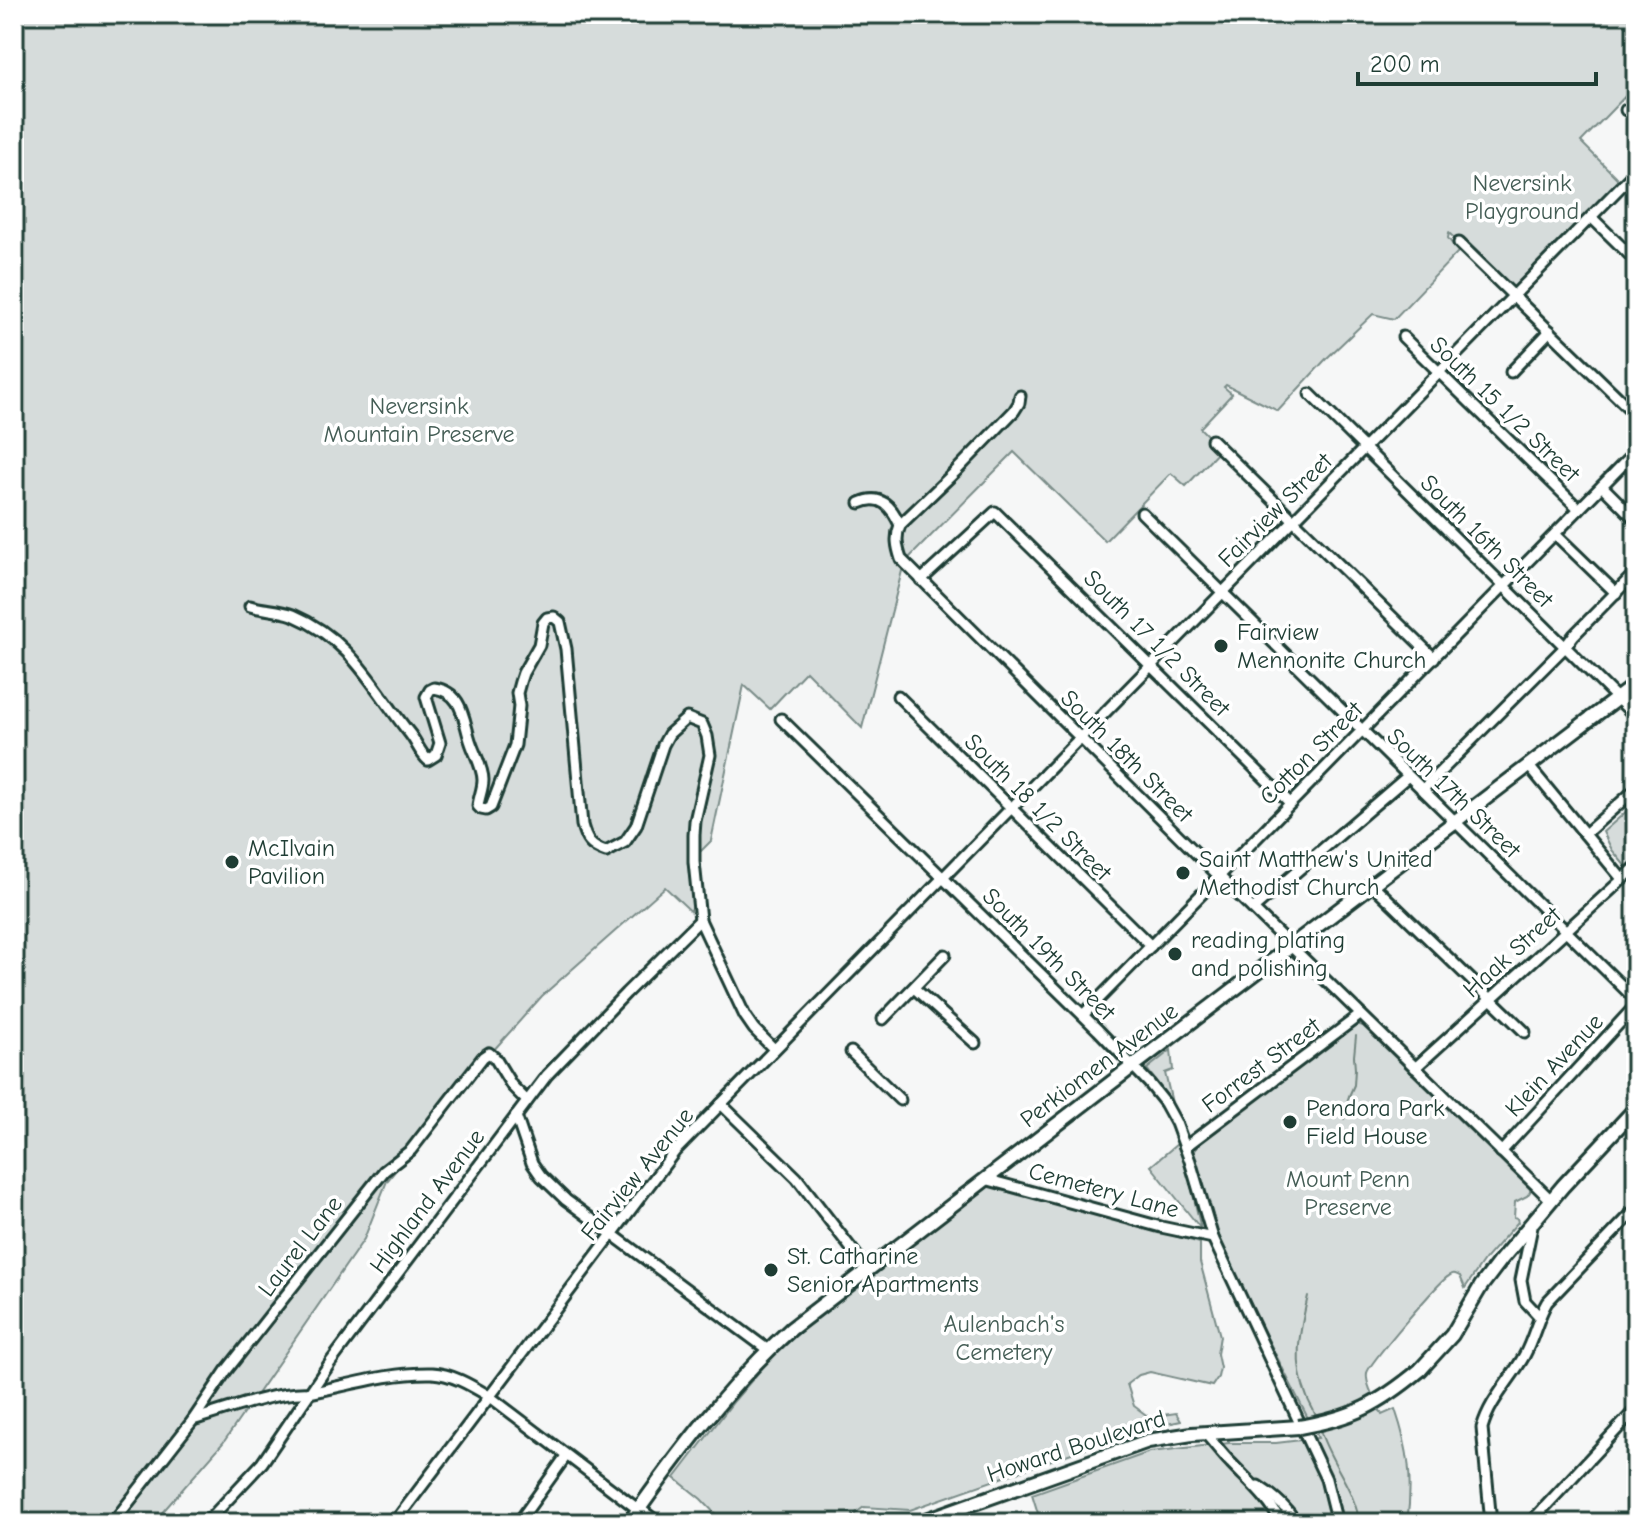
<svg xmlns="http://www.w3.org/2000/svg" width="1650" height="1537" font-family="'Comic Neue',sans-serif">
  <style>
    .green { fill: #d6dcdb; stroke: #7a8c88; stroke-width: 2 }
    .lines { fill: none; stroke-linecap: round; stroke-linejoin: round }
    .stream { stroke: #72857f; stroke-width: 2 }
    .minor-casing { stroke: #1f3d34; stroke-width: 15 }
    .major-casing { stroke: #1f3d34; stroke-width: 18 }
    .minor { stroke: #fff; stroke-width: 9 }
    .major { stroke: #fff; stroke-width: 12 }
    .major-bridge-casing { stroke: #1f3d34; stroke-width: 18; stroke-linecap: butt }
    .major-bridge { stroke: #fff; stroke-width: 12 }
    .poi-dot { fill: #1f3d34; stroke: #fff; stroke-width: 3 }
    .labels { text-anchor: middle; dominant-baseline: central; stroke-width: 7; stroke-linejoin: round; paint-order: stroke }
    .park-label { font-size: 24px; fill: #445d55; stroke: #fff }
    .street-label { font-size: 24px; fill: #1f3d34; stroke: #fff }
    .poi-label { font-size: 24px; fill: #1f3d34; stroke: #fff; text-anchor: start }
  </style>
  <rect width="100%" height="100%" fill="#f6f7f7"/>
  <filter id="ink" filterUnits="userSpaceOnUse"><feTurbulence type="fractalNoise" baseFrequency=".0125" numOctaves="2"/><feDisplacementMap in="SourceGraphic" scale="16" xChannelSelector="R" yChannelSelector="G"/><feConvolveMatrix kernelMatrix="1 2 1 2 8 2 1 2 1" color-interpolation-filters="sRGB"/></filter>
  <g filter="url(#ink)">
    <!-- green -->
    <g class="green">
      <polygon points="14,14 1636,14 1636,85 1581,142 1623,184 1514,296 1449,233 1448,238 1458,252 1394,319 1373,314 1326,359 1278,411 1226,385 1224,387 1232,394 1200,428 1221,449 1186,486 1171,473 1105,541 1014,452 904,563 862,728 806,671 770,709 744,685 711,841 694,858 700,920 665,887 542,996 484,1061 387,1181 364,1239 223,1443 153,1523 14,1523"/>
      <polygon points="1636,803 1636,858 1626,867 1612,850 1603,832"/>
      <path d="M1357,1024L1363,1026L1530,1189V1192L1527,1196L1515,1202L1514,1217L1517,1218L1518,1222L1485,1259L1465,1288L1460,1276C1455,1274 1454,1272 1449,1276C1439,1281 1368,1365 1367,1373C1365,1385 1378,1405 1382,1415L1395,1409C1409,1450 1413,1480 1407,1523H1041L1032,1494L1150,1452L1229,1443H1276L1318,1438L1255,1314L1216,1230L1194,1153L1198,1144Z"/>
      <polygon points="1171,1050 1173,1070 1165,1073 1172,1103 1147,1069"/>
      <polygon points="1177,1144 1185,1159 1201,1229 1151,1166"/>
      <polygon points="992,1185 1200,1243 1200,1262 1220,1336 1217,1354 1220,1368 1218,1377 1212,1386 1150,1372 1139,1375 1127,1384 1134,1406 1149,1417 1176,1413 1181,1421 1134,1431 910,1510 864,1507 852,1516 848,1523 724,1523 701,1499 675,1478 734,1401 770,1359 811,1322 987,1186"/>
    </g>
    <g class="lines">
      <!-- stream -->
      <g class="stream">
        <polyline points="1344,1119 1347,1111 1346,1105 1349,1096 1354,1085 1355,1069 1354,1056 1356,1036"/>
        <path d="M1308,1296C1300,1331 1292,1361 1307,1397C1310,1405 1315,1411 1317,1420"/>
        <path d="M1320,1430C1329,1460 1351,1484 1358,1515L1353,1523"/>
      </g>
      <defs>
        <g id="minor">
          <polyline points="1626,110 1636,110"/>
          <polyline points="1591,217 1636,261"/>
          <polyline points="1459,243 1636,415"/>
          <polyline points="1403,337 1579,509"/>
          <polyline points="1511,372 1550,331"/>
          <polyline points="1310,394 1636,717"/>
          <path d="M1020,396L1019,403L1014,411L955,472L900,525C895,537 897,547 901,559L1219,876L1551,1200"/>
          <polyline points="1212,440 1434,658"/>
          <polyline points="1602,486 1636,520"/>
          <path d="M860,503C881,493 892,507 900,525"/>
          <polyline points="1142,513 1636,1000"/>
          <polyline points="1555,534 1616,593"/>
          <polyline points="921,580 995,512 1290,803"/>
          <path d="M250,606C264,610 280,610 293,615C352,640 373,688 410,734C417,743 420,753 428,760L436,755L440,743L426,697L430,690L434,688C464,692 463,721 471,743C475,755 483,768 483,780C483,789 479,797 478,806L481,809L486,810L491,807L515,745L519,706L517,693L520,682L523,673L539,645L543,623L547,618L554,617L560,622L566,649L582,825C586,840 590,847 606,852L625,842L636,826L663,745L669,734L687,718L702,724L707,736L710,755L695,821L694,835V862L700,920L745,1016L754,1029L774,1049"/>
          <polyline points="898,696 1151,946"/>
          <polyline points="781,719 1098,1030 1149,1083 1165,1103 1176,1123 1190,1161 1213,1238 1326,1479 1337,1523"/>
          <polyline points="1528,765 1622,879"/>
          <polyline points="1422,790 1565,647 1574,635 1636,572"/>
          <polyline points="1585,834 1636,789"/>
          <polyline points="1372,884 1525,1032"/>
          <polyline points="1253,909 1408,776"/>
          <polyline points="914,988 975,1043"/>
          <polyline points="1083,1015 1636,451"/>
          <polyline points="883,1019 945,955"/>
          <polyline points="851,1052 900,1100"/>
          <polyline points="1415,1068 1636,867"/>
          <polyline points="721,1104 797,1178 867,1269"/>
          <polyline points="516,1116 532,1163 541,1176 566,1200 768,1350"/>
          <polyline points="1185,1147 1360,1015"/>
          <polyline points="1501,1152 1636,1005"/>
          <polyline points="985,1179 1161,1227 1213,1238"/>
          <polyline points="1533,1222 1521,1280 1525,1301 1539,1316"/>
          <path d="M193,1420C225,1410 277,1391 309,1393C349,1385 391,1372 432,1373C453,1374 472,1386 489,1396L639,1510"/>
          <path d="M1205,1433C1214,1443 1222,1454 1231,1463C1249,1482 1270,1499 1281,1523"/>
          <path d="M1258,1486C1274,1496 1287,1507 1296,1523"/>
          <polyline points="114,1521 193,1420 226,1371 384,1171 411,1150 483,1057 489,1053 495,1058 512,1086 527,1101"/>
          <polyline points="206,1523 262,1463 330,1363 547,1075 626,993 700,920"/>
          <polyline points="394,1523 675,1151 1636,171"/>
          <polyline points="518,1523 566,1456"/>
          <path d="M1491,1523L1482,1428C1490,1400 1510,1381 1524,1356C1534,1338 1537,1319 1547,1302L1636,1209"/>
          <polyline points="1530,1523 1636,1409"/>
        </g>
        <g id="major">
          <polyline points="1420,1370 1452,1335 1481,1286 1500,1261 1563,1186 1636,1108"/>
          <polyline points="639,1510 656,1523"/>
          <path d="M629,1523C677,1455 729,1385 791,1329L1133,1066L1636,684"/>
          <polyline points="918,1523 1148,1441 1192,1434 1299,1427"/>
        </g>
      </defs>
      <!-- minor casing -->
      <use href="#minor" class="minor-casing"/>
      <!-- major casing -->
      <use href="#major" class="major-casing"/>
      <!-- minor -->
      <use href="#minor" class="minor"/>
      <!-- major -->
      <use href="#major" class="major"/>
      <defs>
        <path id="major-bridge" d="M1299,1427C1353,1418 1379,1404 1420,1370"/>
      </defs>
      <!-- major-bridge casing -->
      <use href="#major-bridge" class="major-bridge-casing"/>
      <!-- major-bridge -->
      <use href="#major-bridge" class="major-bridge"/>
    </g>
  </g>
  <!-- markers -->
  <g class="poi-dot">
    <circle cx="1221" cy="646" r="8"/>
    <circle cx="232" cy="862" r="8"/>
    <circle cx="1183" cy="873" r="8"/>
    <circle cx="1175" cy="954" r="8"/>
    <circle cx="1290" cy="1122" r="8"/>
    <circle cx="771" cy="1270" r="8"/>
  </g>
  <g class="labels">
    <!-- park labels -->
    <g class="park-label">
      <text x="1522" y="183">Neversink<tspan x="1522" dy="28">Playground</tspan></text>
      <text x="419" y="406">Neversink<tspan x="419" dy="28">Mountain Preserve</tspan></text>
      <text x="1348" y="1179">Mount Penn<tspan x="1348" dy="28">Preserve</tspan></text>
      <text x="1004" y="1324">Aulenbach's<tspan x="1004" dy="28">Cemetery</tspan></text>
    </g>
    <!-- street labels -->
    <g class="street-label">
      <text transform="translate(1505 409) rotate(44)">South 15 1/2 Street</text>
      <text transform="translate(1275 510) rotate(-45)">Fairview Street</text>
      <text transform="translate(1487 541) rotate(45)">South 16th Street</text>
      <text transform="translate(1157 643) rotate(45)">South 17 1/2 Street</text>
      <text transform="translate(1311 753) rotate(-45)">Cotton Street</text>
      <text transform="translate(1127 756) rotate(45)">South 18th Street</text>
      <text transform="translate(1454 793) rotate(44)">South 17th Street</text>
      <text transform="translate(1038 807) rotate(45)">South 18 1/2 Street</text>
      <text transform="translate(1512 952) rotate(-42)">Haak Street</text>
      <text transform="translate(1049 954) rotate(45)">South 19th Street</text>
      <text transform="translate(1099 1065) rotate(-37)">Perkiomen Avenue</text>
      <text transform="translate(1261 1065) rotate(-37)">Forrest Street</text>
      <text transform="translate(1554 1065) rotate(-47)">Klein Avenue</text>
      <text transform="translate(637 1174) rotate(-51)">Fairview Avenue</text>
      <text transform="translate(1104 1190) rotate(15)">Cemetery Lane</text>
      <text transform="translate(427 1201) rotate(-53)">Highland Avenue</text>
      <text transform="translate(300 1246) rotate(-52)">Laurel Lane</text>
      <text transform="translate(1076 1446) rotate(-18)">Howard Boulevard</text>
    </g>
    <!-- poi labels -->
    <g class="poi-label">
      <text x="1237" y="632">Fairview<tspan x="1237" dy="28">Mennonite Church</tspan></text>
      <text x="248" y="848">McIlvain<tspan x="248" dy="28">Pavilion</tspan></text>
      <text x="1199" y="859">Saint Matthew's United<tspan x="1199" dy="28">Methodist Church</tspan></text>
      <text x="1191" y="940">reading plating<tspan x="1191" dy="28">and polishing</tspan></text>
      <text x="1306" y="1108">Pendora Park<tspan x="1306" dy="28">Field House</tspan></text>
      <text x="787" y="1256">St. Catharine<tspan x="787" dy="28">Senior Apartments</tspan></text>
    </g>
  </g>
  <!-- margin -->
  <rect width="1650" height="1537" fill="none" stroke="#fff" stroke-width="48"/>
  <rect x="24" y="24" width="1602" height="1489" fill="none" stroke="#1f3d34" stroke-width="3" filter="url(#ink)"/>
  <!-- scale -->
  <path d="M1358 72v12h238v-12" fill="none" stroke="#1f3d34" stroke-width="4"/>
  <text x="1370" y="72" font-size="24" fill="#1f3d34" stroke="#ffffff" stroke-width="6" paint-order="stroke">200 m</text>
</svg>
